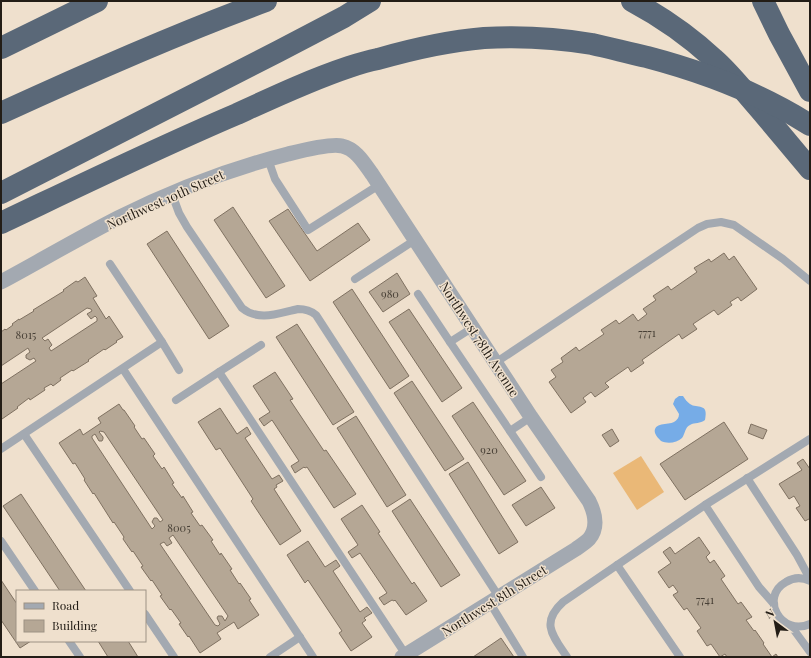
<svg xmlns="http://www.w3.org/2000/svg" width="811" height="658" font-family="'Playfair Display',serif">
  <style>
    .green { fill: #eab877 }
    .water { fill: #76ace7 }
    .building { fill: #b5a795; stroke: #7f7161; fill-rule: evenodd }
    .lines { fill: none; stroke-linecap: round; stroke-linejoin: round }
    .lane { stroke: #a3a9b1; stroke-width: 8 }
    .street { stroke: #a3a9b1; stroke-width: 15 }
    .highway { stroke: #5a6878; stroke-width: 22 }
    .labels { text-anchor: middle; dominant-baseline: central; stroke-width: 3; stroke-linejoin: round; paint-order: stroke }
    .number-label { font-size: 11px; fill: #484036 }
    .street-label { font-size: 13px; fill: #231d16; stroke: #efe0cd }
  </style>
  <rect width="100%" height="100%" fill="#efe0cd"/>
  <!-- green -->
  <polygon class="green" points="641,456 664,492 637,510 613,473"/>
  <!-- water -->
  <path class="water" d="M679,396H683C685,399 687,402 690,404C697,409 709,402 705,420C700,424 695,422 690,425C685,427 685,434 682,438C677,443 667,444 661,441C659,439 656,436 655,433C653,422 668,425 674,422C677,420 679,418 679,414L673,404L675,399Z"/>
  <!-- building -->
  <g class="building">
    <polygon points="233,207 285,286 266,298 214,220"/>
    <polygon points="288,209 317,251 358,223 370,240 310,281 269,221"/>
    <polygon points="167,231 229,326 209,339 147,244"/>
    <polygon points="724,253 729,260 734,256 757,289 741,301 738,297 730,302 732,305 718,315 714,310 693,324 697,329 682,339 679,334 642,360 644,363 631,372 628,367 605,383 609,387 595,397 591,392 583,398 586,402 571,413 549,382 556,377 551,370 563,362 561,358 576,347 579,351 604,334 601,330 616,320 619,324 633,314 638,321 647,314 643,309 656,300 653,296 668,286 671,290 697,272 694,268 709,259 711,262"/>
    <polygon points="397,273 410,294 383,312 369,292"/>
    <path d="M85,277L97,296L93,298L106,319L109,316L123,337L116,341L117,342L105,350L104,349L88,360L89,361L73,371L72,370L60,378L61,380L53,386L51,384L44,388L45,390L30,400L29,398L17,407L18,408L2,419L1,418V384L36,361L34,358L30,360L26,358V355L30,352L28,348L1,366V332L5,329L6,330L13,325L12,324L19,319V320L34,311L33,310L64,291L63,290L76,281L78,282ZM87,308L91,309L92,311L87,314L91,319L95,316L97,318V321L51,351L49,348L52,345L48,339L45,341L42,338Z"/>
    <polygon points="352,289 409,376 390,389 333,302"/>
    <polygon points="409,309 462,388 442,402 389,322"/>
    <polygon points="297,324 354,412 333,425 276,337"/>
    <polygon points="275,372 293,399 290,400 324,451 326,450 356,494 334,508 307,467 305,468 304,467 295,473 291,466 299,461 272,420 264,426 259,419 270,412 253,386"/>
    <polygon points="412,381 464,459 445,471 394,393"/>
    <polygon points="473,402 526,481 504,495 452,416"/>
    <path d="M119,404L123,410H124L135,426L134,427L142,439L144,438L155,454L153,456L162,469L164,467L174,483L172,484L182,498L183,496L193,512L191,513L200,526L202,525L213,540L211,541L220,555L221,553L232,569L230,570L239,584L240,583L251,599L249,600L259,615L238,629L234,622L217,633L221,639L200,653L189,636L188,637L179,624L181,623L171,609L170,610L160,596L162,595L152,580L151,581L141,567L143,566L133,551L132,552L123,539L124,537L114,522L113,523L94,493L93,494L84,480L85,479L75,463L73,464L59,443L80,429L83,435L101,423L98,418ZM100,431L104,432L163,520L160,522L157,518H154L152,522L155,526L152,529L92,438V436L95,434L99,441H102L103,439V437L99,432ZM173,535L228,616L225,621L222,616H218L217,618L220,624L218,626L215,625L160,544L164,542L167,546L172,543L169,538Z"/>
    <polygon points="220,408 237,434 247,427 251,434 245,438 272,479 279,475 283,481 276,485 277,487 274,489 301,531 280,545 251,501 253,499 220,448 216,450 198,422"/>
    <polygon points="356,416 406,495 387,507 337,428"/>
    <polygon points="724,422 748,459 685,500 660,464"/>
    <polygon points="751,424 767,430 763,439 748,433"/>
    <polygon points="612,429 619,441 610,447 602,435"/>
    <polygon points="803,459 810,469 810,520 809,519 805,521 796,508 800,506 794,496 789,499 779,484 802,470 797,463"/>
    <polygon points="468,462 518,542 499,554 449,474"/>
    <polygon points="541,487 555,508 526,526 512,505"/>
    <polygon points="21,494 86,591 60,591 3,506"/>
    <polygon points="410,499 460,575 441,587 392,511"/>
    <polygon points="362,505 380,532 378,533 412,584 414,582 427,601 406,615 395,600 394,601 392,600 384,605 379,598 387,593 360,553 352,558 348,552 358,545 341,519"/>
    <polygon points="699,537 710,553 706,557 710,563 714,560 725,576 721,579 738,604 741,602 752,617 746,620 754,631 755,630 764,643 763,644 772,657 776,654 778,657 727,657 725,654 720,657 711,644 707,646 697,631 701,628 687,608 684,610 673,595 678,592 673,585 669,588 658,572 671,563 663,552 670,547 675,554"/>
    <polygon points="308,541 325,567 336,560 340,566 333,571 360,612 367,607 372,613 364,618 366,620 362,623 372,637 351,651 339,633 342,631 308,580 305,583 287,555"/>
    <polygon points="1,580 17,604 17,641 31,641 20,648 1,620"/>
    <polygon points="501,638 514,657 473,657 482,651"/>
    <polygon points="98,641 128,641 138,657 108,657"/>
  </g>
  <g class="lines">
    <!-- lane -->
    <g class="lane">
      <polyline points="268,159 275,179 308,230 379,185"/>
      <path d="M172,194L179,213L187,227L242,308C259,322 279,313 298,309C305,309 310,310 316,315L499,597"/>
      <polyline points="355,279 415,240"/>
      <polyline points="418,294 450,342"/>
      <polyline points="472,328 450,342 510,431 531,417"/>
      <polyline points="162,342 179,370"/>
      <polyline points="495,363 698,228 707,224 721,222 734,225 783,259 810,281"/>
      <polyline points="123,369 313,657"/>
      <polyline points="219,372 261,345"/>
      <polyline points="176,400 219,372 406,655"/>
      <polyline points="510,431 541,477"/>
      <polyline points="24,434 130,591"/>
      <polyline points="1,449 162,342 110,264"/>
      <polyline points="747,478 797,555 810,579"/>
      <polyline points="705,505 759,587 774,604"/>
      <polyline points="1,541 35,591"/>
      <polyline points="617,565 680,657"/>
      <path d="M810,581C802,577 794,577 786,582C759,597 781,637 810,624"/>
      <polyline points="490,603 523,657"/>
      <polyline points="145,614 174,657"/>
      <polyline points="791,626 810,652"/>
      <polyline points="69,641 80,657"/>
      <polyline points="270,657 300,637"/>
      <path d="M567,657C553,636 540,623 563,602L705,505L810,439"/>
    </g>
    <!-- street -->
    <path class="street" d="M1,282C40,261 79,238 118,218C172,191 229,169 288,154C300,151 331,143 342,146C356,149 364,163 372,174L531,417L589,501C595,513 599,527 589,539C585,543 580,546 576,549L402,657"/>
    <!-- highway -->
    <g class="highway">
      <path d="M632,1C662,17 689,36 714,59C730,73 743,90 757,106C775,127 792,148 810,169"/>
      <polyline points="763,1 779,34 810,91"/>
      <polyline points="1,48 97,1"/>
      <path d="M1,113C88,73 176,34 266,1"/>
      <polyline points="1,193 279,51 344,17 370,1"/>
      <path d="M1,223C79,186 157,148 237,114C274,97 310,80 349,67C358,64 368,61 378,59C413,49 448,41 484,38C519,36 557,38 592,44C610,48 629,53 647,57C704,72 760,93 810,125"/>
    </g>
  </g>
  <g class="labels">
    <!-- number labels -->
    <g class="number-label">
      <text x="390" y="293">980</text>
      <text x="647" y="332">7771</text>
      <text x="26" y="334">8015</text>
      <text x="489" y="449">920</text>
      <text x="179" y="527">8005</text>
      <text x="705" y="599">7741</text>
    </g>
    <!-- street labels -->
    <g class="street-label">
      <text transform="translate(165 199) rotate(-24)">Northwest 10th Street</text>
      <text transform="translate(480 339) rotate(57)">Northwest 78th Avenue</text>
      <text transform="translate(494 600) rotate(-32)">Northwest 8th Street</text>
    </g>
  </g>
  <!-- border -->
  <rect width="811" height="658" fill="none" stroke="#231d16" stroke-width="4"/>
  <!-- legend -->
  <rect x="16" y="590" width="130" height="52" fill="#efe0cd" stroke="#9d9284"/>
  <rect x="24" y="603" width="20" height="6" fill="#a3a9b1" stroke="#9d9284"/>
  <text x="52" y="610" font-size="12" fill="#231d16">Road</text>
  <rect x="24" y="620" width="20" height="12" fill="#b5a795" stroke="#9d9284"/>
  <text x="52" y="630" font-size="12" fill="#231d16">Building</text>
  <!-- north arrow -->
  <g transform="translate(775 622) rotate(328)" stroke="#efe0cd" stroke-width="3" paint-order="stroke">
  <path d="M0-3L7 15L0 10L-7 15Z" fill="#231d16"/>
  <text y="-6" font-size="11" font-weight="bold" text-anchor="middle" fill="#231d16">N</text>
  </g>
</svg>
